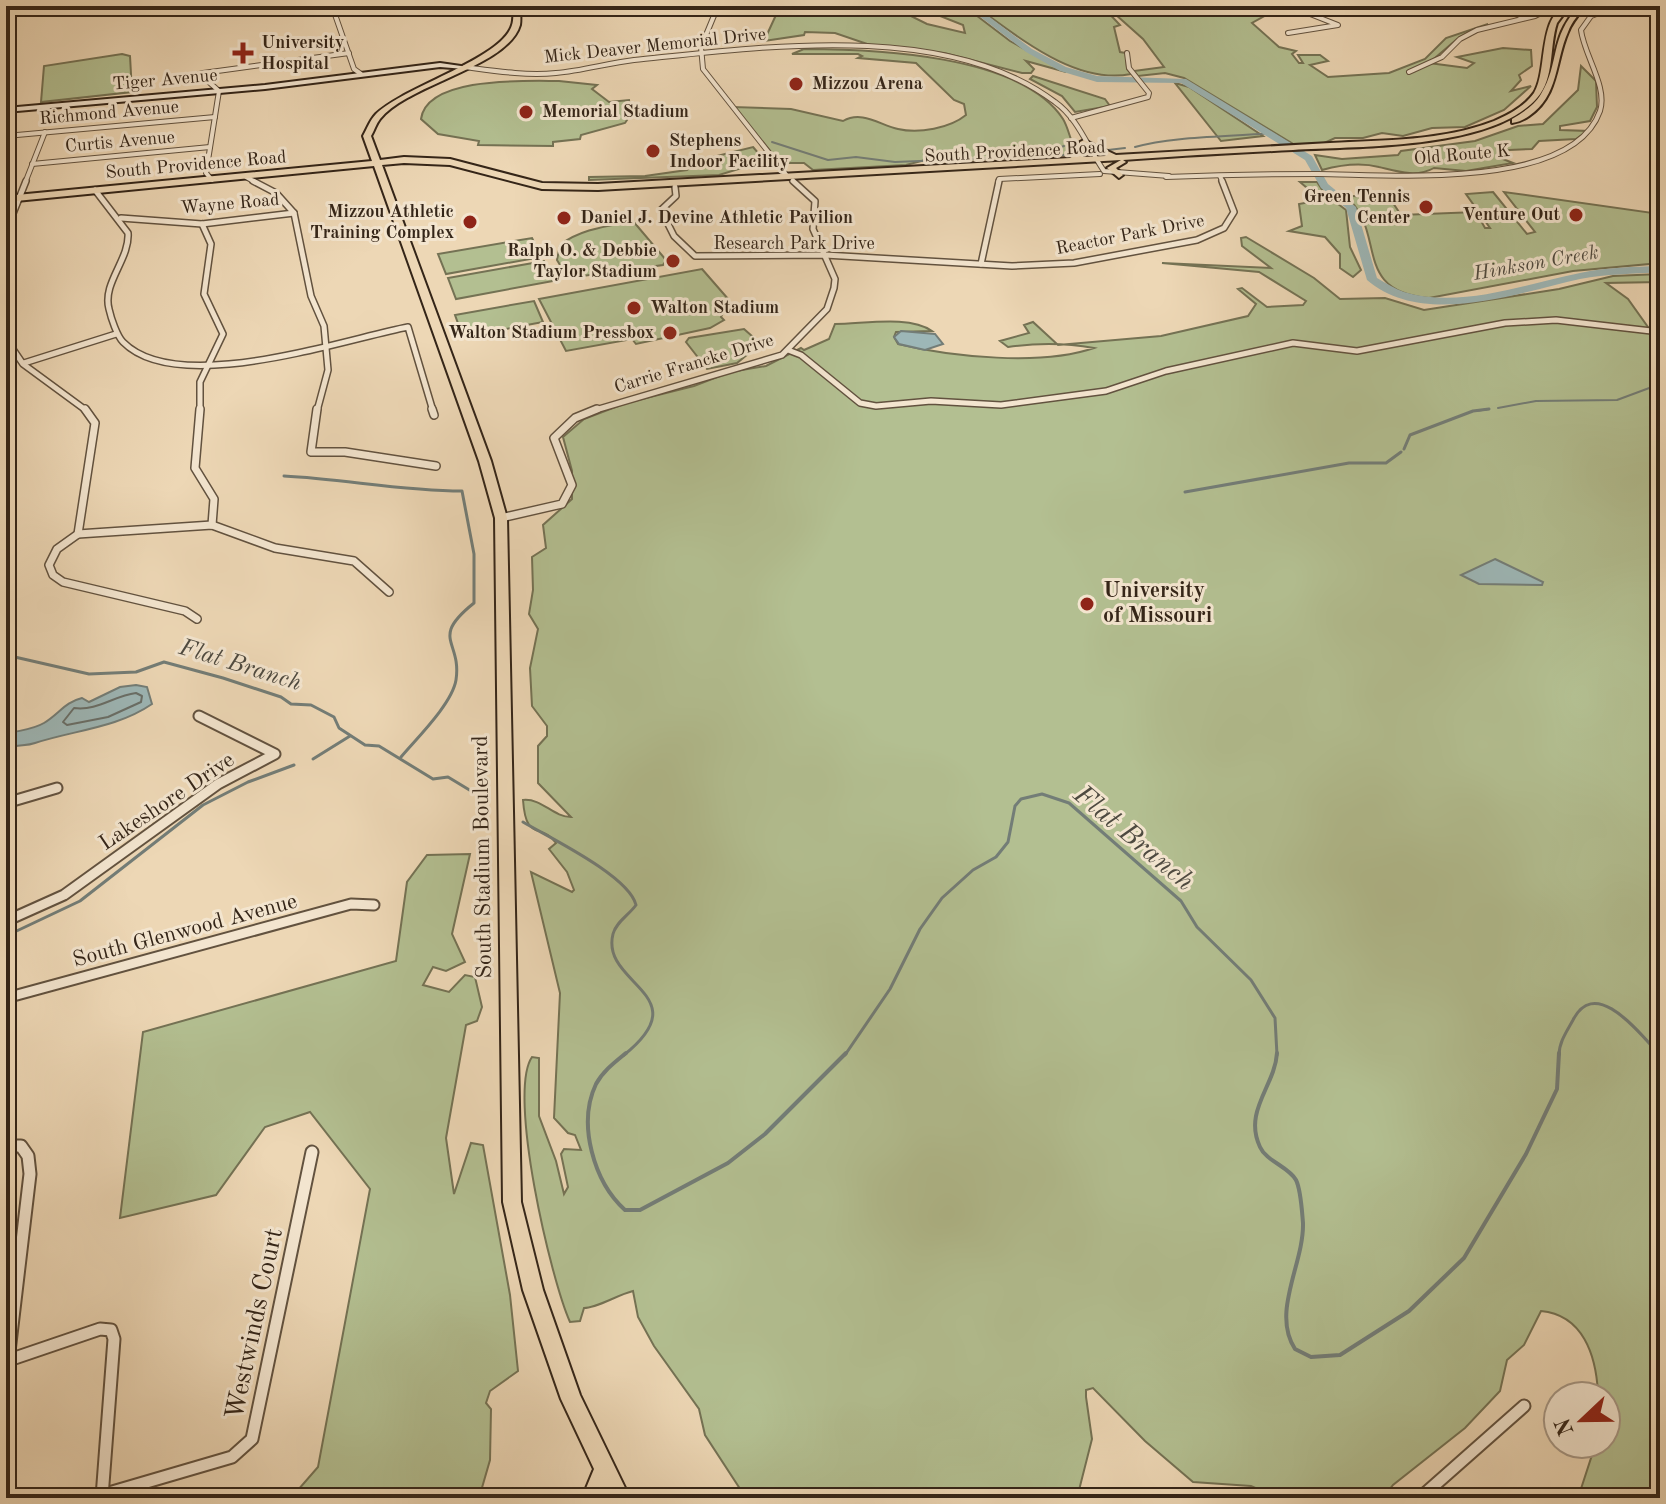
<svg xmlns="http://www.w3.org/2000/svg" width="1666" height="1504" font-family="'Old Standard TT',serif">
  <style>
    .green { fill: #b3bf91; stroke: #747254; stroke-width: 2 }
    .water { fill: #9db7b7; stroke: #737d77; stroke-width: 2 }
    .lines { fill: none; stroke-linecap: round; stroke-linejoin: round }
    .shore { stroke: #686e68; stroke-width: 2 }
    .stream-far2 { stroke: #737d77; stroke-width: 2 }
    .stream-far1 { stroke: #737d77; stroke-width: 3 }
    .stream { stroke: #737d77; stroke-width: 4 }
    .river { fill: #9db7b7; fill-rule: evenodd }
    .street-far4-casing { stroke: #62523f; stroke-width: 6 }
    .street-far3-casing { stroke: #62523f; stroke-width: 8 }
    .street-far2-casing { stroke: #62523f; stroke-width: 10 }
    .street-far1-casing { stroke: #62523f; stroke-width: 13 }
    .street-casing { stroke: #62523f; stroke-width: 15 }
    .secondary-casing { stroke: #342518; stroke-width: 4 }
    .primary-casing { stroke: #342518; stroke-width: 4 }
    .street-far4 { stroke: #f3e5cf; stroke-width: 4 }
    .street-far3 { stroke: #f3e5cf; stroke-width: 5 }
    .street-far2 { stroke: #f3e5cf; stroke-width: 7 }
    .street-far1 { stroke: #f3e5cf; stroke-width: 9 }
    .street { stroke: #f3e5cf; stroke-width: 11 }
    .secondary { fill: #f3e5cf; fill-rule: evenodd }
    .primary { fill: #edd7b5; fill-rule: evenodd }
    .poi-dot { fill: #8f2418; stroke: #f3e5cf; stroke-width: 3 }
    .labels { text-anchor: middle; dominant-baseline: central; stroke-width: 6; stroke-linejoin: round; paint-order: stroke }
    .far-poi-label { font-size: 18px; font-weight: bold; fill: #342518; stroke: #f3e5cf; text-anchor: start }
    .far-street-label { font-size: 18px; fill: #342518; stroke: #f3e5cf }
    .far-water-label { font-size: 20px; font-style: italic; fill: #4e4a40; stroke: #f3e5cf }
    .poi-label { font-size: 22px; font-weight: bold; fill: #342518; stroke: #f3e5cf; text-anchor: start }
    .street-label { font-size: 22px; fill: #342518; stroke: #f3e5cf }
    .water-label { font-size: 24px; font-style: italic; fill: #4e4a40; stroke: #f3e5cf }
    .near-street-label { font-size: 26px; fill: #342518; stroke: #f3e5cf }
    .near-water-label { font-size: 28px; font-style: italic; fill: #4e4a40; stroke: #f3e5cf }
  </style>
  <rect width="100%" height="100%" fill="#edd7b5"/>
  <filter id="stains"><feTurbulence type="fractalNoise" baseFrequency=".0025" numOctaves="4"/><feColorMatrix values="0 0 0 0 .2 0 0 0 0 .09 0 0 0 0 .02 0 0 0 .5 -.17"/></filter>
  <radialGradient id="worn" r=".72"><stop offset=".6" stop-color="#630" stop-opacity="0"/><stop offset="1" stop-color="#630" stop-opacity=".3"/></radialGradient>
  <!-- green -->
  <g class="green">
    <polygon points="790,6 862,6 888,16 907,14 927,24 965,33 963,25 915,6 964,6 1010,41 1066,72 1026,61 1034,69 1031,73 1022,73 944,53 873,46 835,33 805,32 804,35 764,41 776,15 786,13 780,9"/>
    <path d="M975,6H1102L1120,25L1114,27L1120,52L1126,53L1127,69L1131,74C1075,85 1019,37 975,6Z"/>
    <polygon points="1106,6 1271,6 1277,9 1252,23 1279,47 1296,51 1292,54 1299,63 1303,63 1298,55 1320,55 1328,61 1310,65 1328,77 1389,73 1425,59 1446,38 1488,24 1457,39 1429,63 1467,68 1474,63 1457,57 1503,48 1531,50 1532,66 1519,75 1521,80 1511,91 1531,86 1504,110 1465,127 1432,128 1403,136 1382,133 1363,138 1335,138 1322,144 1295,145 1184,78 1165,73 1138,76 1134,71 1164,67 1143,39"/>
    <path d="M804,49C872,49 1021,54 1063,119C1068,127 1070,139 1074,147L1064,155L944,161L929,159L906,165L813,170L804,163H780L734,107L791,109L843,121C862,110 880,125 898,129C919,134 950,128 966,115L964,104L954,100L916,63L858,58L862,56L858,54H792Z"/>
    <polygon points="122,54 130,56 132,92 41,102 44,66"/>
    <path d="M1581,66L1596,81L1597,107L1590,121L1560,126V130L1588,131L1576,139L1539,141L1532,149L1509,150L1500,158L1513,163L1466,171L1434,168C1416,178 1396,171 1379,167C1360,162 1340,165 1322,170L1315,155L1342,159L1398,155L1401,151L1475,141L1518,126L1543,124L1578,90Z"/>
    <polygon points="1033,76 1105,99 1110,106 1075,112 1062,96 1030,79"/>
    <path d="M559,81L597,85L592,89L609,102L629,100L631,114L625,123L581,135L580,139L553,142V146L478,145L479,141L438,134L421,119C427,76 526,81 559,81Z"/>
    <polygon points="1175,83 1189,87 1263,136 1221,141"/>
    <polygon points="753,147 765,161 719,175 589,180 589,177 645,176 687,170 701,160"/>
    <polygon points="1300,182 1317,182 1325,194 1346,210 1350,247 1361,270 1353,277 1340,268 1340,254 1325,237 1289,231 1302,226 1299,204 1321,200"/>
    <path d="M1493,192L1527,234L1535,232L1504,192L1660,214V263L1573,271L1429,298C1349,291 1389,230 1344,195L1391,200L1401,215L1476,212L1485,228H1490L1466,194Z"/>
    <path d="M633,221L666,260L663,265L568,278L557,260L560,245C580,229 608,226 633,221Z"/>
    <path d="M1246,237L1314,278L1340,299L1385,298L1424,310L1559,289L1613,276L1660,274V282L1606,283L1628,299L1660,344L1657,372L1660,373V1498H1578L1593,1452L1606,1444L1612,1425L1606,1413V1396L1598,1393C1596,1355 1583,1315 1541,1311L1524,1345L1507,1360L1500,1391L1465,1428L1393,1485L1383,1498H1279L1251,1486L1193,1482L1145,1441L1093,1388L1086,1390V1397L1092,1439L1077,1498H746L705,1435L699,1409L654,1346L638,1317L633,1291C617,1295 597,1308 584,1308L580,1321L570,1322C551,1280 507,1093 532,1057L539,1058V1116L556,1161L564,1194L568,1187L561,1154L564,1149L581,1150L575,1135L568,1133L554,1118L560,993L531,872L572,892L574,890L567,872L549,849L556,843C541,822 526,843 523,800C542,798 553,817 571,817L538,783V746L547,736V726L532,706L530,668L538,629L529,614L533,590L532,557L546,548L543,525L572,499V471L563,437L584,419L626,403L694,386L730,372L766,366L801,348L804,350L829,339L835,324C864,324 909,315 932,331L896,332L894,337L898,344C952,357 1042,366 1094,348C1066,343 1036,343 1008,347L1000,341L1029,333L1024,325L1033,322L1058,345L1161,336L1248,316L1256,304L1238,289L1242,288L1267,307L1303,305L1306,301L1259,272L1162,263L1271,268L1242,246L1241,238Z"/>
    <polygon points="532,238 541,257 446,274 438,254"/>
    <polygon points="544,261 553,281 456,299 448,278"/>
    <polygon points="702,269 729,300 721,317 724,320 710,328 636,344 632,339 566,351 539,299"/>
    <polygon points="534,301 543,322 463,337 455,315"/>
    <polygon points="744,329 753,337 754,349 737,363 707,369 686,342 689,338"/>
    <polygon points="470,854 452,934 465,962 446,971 433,967 423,985 449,992 465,975 475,977 482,1007 477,1021 466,1025 446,1138 454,1194 471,1143 483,1145 510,1295 518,1371 490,1391 486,1403 491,1409 490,1460 479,1498 291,1498 318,1467 370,1189 310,1112 265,1127 216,1195 120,1218 143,1032 396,961 407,882 427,855"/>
  </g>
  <!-- water -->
  <g class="water">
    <polygon points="901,331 935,334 943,344 925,350 899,344 894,337"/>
    <polygon points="1495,559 1543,582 1542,585 1479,584 1461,575"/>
    <path d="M136,685L147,687L152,704C117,728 75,730 35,743C24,747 17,743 6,750V734C20,730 32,730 44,723C59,714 65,702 82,698L89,702L120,687Z"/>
  </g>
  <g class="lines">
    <!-- shore -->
    <path class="shore" d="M136,693L142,696L141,702L108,717L67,725L63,722L74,708C98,711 113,696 136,693Z"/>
    <!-- stream-far2 -->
    <g class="stream-far2">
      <polyline points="772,142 828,160 856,157 895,162 1068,155"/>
      <path d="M1135,147C1174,136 1228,137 1271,133"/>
      <polyline points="1108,150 1125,148"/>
      <polyline points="1045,153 1064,146"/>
      <polyline points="1498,408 1536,401 1617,400 1660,384"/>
      <polyline points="1476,411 1489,409"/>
    </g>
    <!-- stream-far1 -->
    <g class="stream-far1">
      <polyline points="1404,449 1410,435 1473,411 1489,409"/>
      <path d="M284,476C344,479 402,491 462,491L474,554V603C429,639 462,640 456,680C452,704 416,739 401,757"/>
      <polyline points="1185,492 1349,463 1386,463 1401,452"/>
      <polyline points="6,655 89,674 136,672 164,662 223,678 281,697 291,704 311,705 334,717 339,728 365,745 379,746 433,779 448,777 486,800"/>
      <polyline points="313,759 350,736"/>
      <path d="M523,822C550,838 629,876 636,905C629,915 616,922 613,934C600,985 700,994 624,1055"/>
      <polyline points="6,936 80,901 203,805 248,782 294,765"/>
      <polyline points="845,1055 890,989 920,929 942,898 973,870 996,857 1008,842 1015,806 1021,799 1042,794 1069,803 1181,901 1197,927 1251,980 1275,1018 1277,1055"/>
      <path d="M1559,1055C1559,1042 1567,1031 1573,1020C1596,975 1640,1034 1660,1055"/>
    </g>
    <!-- stream -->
    <g class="stream">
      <path d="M626,1053C615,1062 603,1071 596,1084C577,1124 594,1182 625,1210H640L728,1163L765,1134L846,1053"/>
      <path d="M1277,1053C1275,1086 1243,1111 1260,1147C1266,1161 1289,1167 1296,1180C1301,1190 1302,1212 1303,1223C1304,1264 1271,1312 1295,1349L1311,1357L1340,1355L1409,1311L1464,1258L1526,1154L1557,1089L1559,1053"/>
    </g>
    <!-- river -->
    <path class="river" d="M966,6H975L1032,49L1066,67L1097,76L1186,79L1312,156L1328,184L1356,207L1377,278C1386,283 1395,289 1404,292C1462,309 1524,284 1580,273C1607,267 1633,267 1660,266V272C1633,274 1607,274 1580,279C1517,293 1423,328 1367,280L1346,208L1321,188L1305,160L1181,83L1097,82L1060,71L1026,52Z"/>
    <defs>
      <g id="street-far4">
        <polyline points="41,6 57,6"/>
        <polyline points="332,6 354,69 361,74"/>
        <polyline points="718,6 701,47 703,69 788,177"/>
        <polyline points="888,6 911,14"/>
        <polyline points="1499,6 1524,18"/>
        <polyline points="6,10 43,6"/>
        <polyline points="1288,33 1338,25 1300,10 1307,6"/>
        <path d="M465,67C495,71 526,76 556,73C582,71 608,63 634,60C761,47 947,20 1055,102C1078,118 1088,148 1104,171L1169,176"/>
        <polyline points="1409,72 1442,57 1460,39 1477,30 1535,16 1555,6"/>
        <polygon points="202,73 201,76 193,76"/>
        <polyline points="203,73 349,53"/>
        <polyline points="202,76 219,91 206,173 212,180"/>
        <polyline points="1071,118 1148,97 1149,93 1129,68 1127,53"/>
        <polyline points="6,136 215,117"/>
        <polyline points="32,164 210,147"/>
        <polyline points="1220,176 1223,183"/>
        <polyline points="246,177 257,183"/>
        <path d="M1166,177C1217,175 1267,174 1318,174C1385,174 1572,192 1600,111C1608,87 1584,55 1581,30L1591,16L1618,6"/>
        <polyline points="25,183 45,132"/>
        <polyline points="998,183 999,179 1100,174"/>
      </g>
      <g id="street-far3">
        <polyline points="253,181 276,193 294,213 311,296 324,326 328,370 317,411"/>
        <polyline points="675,187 676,196 661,210 674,236 695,256 825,255 1012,266 1074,263 1197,240 1224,228 1234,212 1222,181"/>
        <path d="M95,190L128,233C130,259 102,283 109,309C111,318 117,336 123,342C177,397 341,340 408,327L433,411"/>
        <polyline points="121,218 202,224 294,213"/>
        <polyline points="981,264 999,181"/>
        <polyline points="6,286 12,216 26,181"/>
        <polyline points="6,339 23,364 87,411"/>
        <polyline points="788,350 801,355 860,403 876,406 931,401 1001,405 1106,391 1166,371 1293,343 1357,351 1505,323 1556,320 1660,332"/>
        <polyline points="24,363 116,334"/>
        <polyline points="200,411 200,382 223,334 204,294 211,244 202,224"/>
        <polyline points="592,411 782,355 827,309 834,288 835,279 813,229 815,201 793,181"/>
      </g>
      <g id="street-far2">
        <polyline points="85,409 95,423 78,534 57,549 49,565 53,575 63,582 185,611 197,619"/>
        <polyline points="200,409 195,468 214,499 212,525"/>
        <polyline points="317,409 311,452 345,452 436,466"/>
        <polyline points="432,409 434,415"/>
        <polyline points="501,518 562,504 572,485 554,438 575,418 597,409"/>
        <polyline points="78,534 212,525 275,548 354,561 389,592"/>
      </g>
      <g id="street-far1">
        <polyline points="6,803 57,788"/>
        <polyline points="6,921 64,895 218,784 275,754 199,716"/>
        <polyline points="6,998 351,904 374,905"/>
      </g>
      <g id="street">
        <polyline points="6,1146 21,1146 28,1156 30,1174 8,1360"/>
        <polyline points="6,1361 100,1329 111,1330 114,1339 102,1497"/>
        <polyline points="102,1495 232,1457 252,1439 312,1152"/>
        <polyline points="1420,1498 1524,1406"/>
      </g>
      <polygon id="secondary" points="440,63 468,67 465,69 440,67 265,89 6,112 6,108 265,85"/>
      <g id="primary">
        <path d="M514,6H520C520,12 521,19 520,25C508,67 408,84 380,119C376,124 374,131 371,136L380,160L404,157L450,159L542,183L598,184L1070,158L1078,153L1080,142L1084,140L1116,155C1188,151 1259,147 1330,143C1384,140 1443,141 1494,121C1508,115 1525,106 1534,93C1549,70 1536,6 1574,6L1563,15L1557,23C1549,47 1555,78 1537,98C1492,150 1358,146 1293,150C1236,153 1179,156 1123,160L1126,162L1116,168L1123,175L1119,178L1107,168L1121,160L598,190L542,189L450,165L404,163L382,165L491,461L507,518L521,1202L543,1290L580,1395L630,1498H608L606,1493L604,1498H582L594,1469L561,1399L523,1290L503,1202L495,518L479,461L374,166L6,202V196L372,161L363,136C367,129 370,120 376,114C405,86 502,59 512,25C514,20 513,12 514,6ZM1087,147L1106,156L1083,157Z"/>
        <path d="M1579,6H1586C1579,14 1572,21 1568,32C1555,61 1559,96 1529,116C1523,120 1519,122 1512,123V119C1523,112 1534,106 1541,94C1560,63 1549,38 1579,6Z"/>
      </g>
    </defs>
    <!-- street-far4 casing -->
    <use href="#street-far4" class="street-far4-casing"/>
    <!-- street-far3 casing -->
    <use href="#street-far3" class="street-far3-casing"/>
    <!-- street-far2 casing -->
    <use href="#street-far2" class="street-far2-casing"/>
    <!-- street-far1 casing -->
    <use href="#street-far1" class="street-far1-casing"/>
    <!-- street casing -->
    <use href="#street" class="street-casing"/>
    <!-- secondary casing -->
    <use href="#secondary" class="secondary-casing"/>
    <!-- primary casing -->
    <use href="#primary" class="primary-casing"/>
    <!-- street-far4 -->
    <use href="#street-far4" class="street-far4"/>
    <!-- street-far3 -->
    <use href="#street-far3" class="street-far3"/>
    <!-- street-far2 -->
    <use href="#street-far2" class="street-far2"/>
    <!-- street-far1 -->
    <use href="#street-far1" class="street-far1"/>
    <!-- street -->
    <use href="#street" class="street"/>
    <!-- secondary -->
    <use href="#secondary" class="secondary"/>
    <!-- primary -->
    <use href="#primary" class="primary"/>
  </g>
  <!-- markers -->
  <g class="poi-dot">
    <path d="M239 41h8v8h8v8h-8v8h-8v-8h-8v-8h8z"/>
    <circle cx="796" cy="84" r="8"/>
    <circle cx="526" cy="112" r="8"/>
    <circle cx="653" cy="151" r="8"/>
    <circle cx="1426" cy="207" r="8"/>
    <circle cx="1576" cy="215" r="8"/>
    <circle cx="564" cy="218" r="8"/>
    <circle cx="470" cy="222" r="8"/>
    <circle cx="673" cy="261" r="8"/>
    <circle cx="634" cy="308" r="8"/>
    <circle cx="670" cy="333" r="8"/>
    <circle cx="1087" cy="604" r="8"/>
  </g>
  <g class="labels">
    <!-- far-poi labels -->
    <g class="far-poi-label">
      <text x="261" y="43">University<tspan x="261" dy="21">Hospital</tspan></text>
      <text x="812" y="84">Mizzou Arena</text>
      <text x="542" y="112">Memorial Stadium</text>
      <text x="669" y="141">Stephens<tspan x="669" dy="21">Indoor Facility</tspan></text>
      <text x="1410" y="197" text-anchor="end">Green Tennis<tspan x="1410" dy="21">Center</tspan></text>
      <text x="454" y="212" text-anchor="end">Mizzou Athletic<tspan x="454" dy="21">Training Complex</tspan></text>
      <text x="1560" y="215" text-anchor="end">Venture Out</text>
      <text x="580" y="218">Daniel J. Devine Athletic Pavilion</text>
      <text x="657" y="251" text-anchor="end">Ralph O. &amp; Debbie<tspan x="657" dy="21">Taylor Stadium</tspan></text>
      <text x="650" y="308">Walton Stadium</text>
      <text x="654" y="333" text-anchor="end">Walton Stadium Pressbox</text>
    </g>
    <!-- far-street labels -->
    <g class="far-street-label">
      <text transform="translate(655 46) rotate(-6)">Mick Deaver Memorial Drive</text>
      <text transform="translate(165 80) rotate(-5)">Tiger Avenue</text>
      <text transform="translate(109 113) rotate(-5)">Richmond Avenue</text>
      <text transform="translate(120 142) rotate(-5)">Curtis Avenue</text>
      <text transform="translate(1015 152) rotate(-3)">South Providence Road</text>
      <text transform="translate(1462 155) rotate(-5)">Old Route K</text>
      <text transform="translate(196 165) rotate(-5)">South Providence Road</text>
      <text transform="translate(230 204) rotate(-5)">Wayne Road</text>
      <text transform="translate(1130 235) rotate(-11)">Reactor Park Drive</text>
      <text x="794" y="244">Research Park Drive</text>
      <text transform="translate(694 364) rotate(-17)">Carrie Francke Drive</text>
    </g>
    <!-- far-water labels -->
    <g class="far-water-label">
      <text transform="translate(1536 264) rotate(-10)">Hinkson Creek</text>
    </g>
    <!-- poi labels -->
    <g class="poi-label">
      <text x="1103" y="591">University<tspan x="1103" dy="25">of Missouri</tspan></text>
    </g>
    <!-- street labels -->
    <g class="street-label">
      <text transform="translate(167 802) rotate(-34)">Lakeshore Drive</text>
      <text transform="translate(483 857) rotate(-91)">South Stadium Boulevard</text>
      <text transform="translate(185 931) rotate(-15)">South Glenwood Avenue</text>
    </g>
    <!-- water labels -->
    <g class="water-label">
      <text transform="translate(240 666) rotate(17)">Flat Branch</text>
    </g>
    <!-- near-street labels -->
    <g class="near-street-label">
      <text transform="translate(255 1324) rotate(-78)">Westwinds Court</text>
    </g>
    <!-- near-water labels -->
    <g class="near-water-label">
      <text transform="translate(1133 839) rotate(40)">Flat Branch</text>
    </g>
  </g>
  <!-- margin -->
  <rect width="1666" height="1504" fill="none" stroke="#edd7b5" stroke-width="32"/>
  <rect x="8" y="8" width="1650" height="1488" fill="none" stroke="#342518" stroke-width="4"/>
  <rect x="16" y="16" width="1634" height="1472" fill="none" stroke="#342518" stroke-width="2"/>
  <!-- north arrow -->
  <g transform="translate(1582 1420) rotate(248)"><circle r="38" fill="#f3e5cf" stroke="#a79886" stroke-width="2"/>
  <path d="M0-6L14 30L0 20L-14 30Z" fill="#8f2418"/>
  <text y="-12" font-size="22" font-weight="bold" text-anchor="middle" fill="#342518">N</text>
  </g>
  <rect width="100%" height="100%" filter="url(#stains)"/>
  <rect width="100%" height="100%" fill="url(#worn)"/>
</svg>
